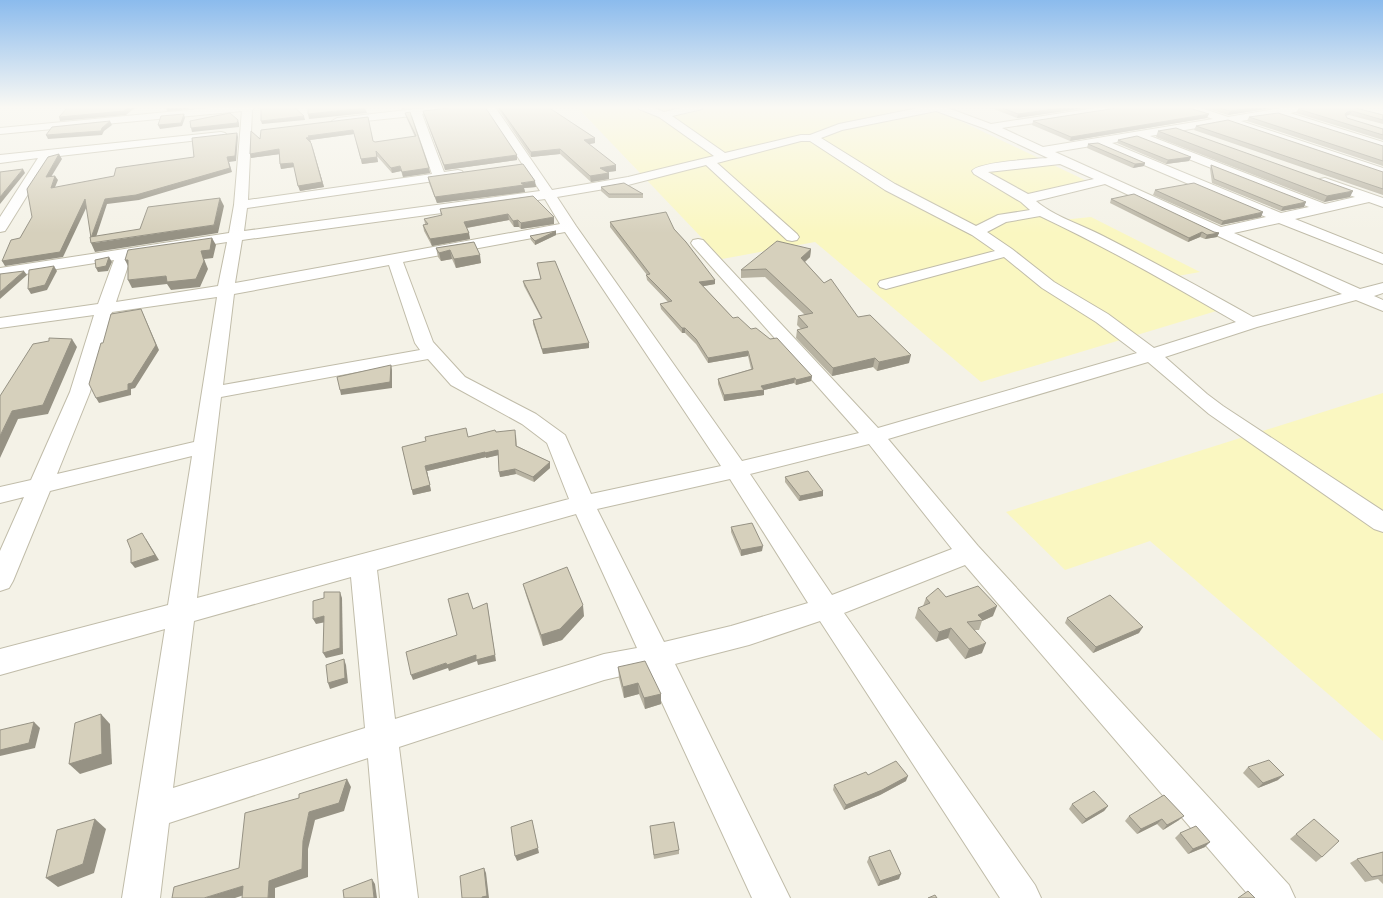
<svg xmlns="http://www.w3.org/2000/svg" width="1383" height="898" font-family="'Exo 2',sans-serif">
  <style>
    .sand { fill: #faf7c1 }
    .lines { fill: none; stroke-linecap: round; stroke-linejoin: round }
    .minor-casing { stroke: #c0bca9; stroke-width: 2 }
    .minor { fill: #fff; fill-rule: evenodd }
    .wall { fill: #b8b3a2 }
    .shaded-wall { fill: #969284 }
    .building { fill: #d6d0bc; stroke: #969284 }
  </style>
  <rect width="100%" height="100%" fill="#f4f2e7"/>
  <!-- sand -->
  <g class="sand">
    <polygon points="577,107 931,107 1089,182 1017,197 1062,220 1091,217 1200,272 1166,278 1223,309 981,382 815,242 722,259"/>
    <polygon points="1383,393 1383,741 1150,541 1065,570 1006,512"/>
  </g>
  <g class="lines">
    <defs>
      <g id="minor">
        <path d="M220,107H256L252,110L248,200L432,174L412,116L337,124L332,121L337,118L433,107H464L459,110L422,114L444,172L458,170L462,171L464,174L462,177L247,208L244,231L540,191L485,107H495L552,190L628,177L714,156L659,117L639,109L638,107H652L664,112L685,107H703L702,109L672,116L725,153L801,135H810L839,124L923,107H945L991,124L1101,107H1125L1120,110L1002,128L1043,147L1213,119L1184,109L1183,107H1198L1228,117L1287,107H1310L1309,109L1290,113L1383,142V150L1276,115L1241,121L1383,168V176L1226,123L1150,136L1325,204L1355,197L1320,185L1319,182L1320,179L1325,178L1383,198V207L1369,202L1295,219L1383,254V264L1279,223L1234,233L1360,289L1383,283V293L1374,296L1383,300V311L1356,300L1257,327L1165,357L1207,394L1223,406L1383,511V532L1374,529L1209,414L1148,362L888,439L978,546L1289,885L1295,898H1251L965,565L844,613L1035,885L1041,898H1000L820,621L749,645L675,664L790,898H752L647,670L604,680L399,747L418,898H380L368,758L169,823L160,898H122L165,629L0,675V649L168,605L192,456L50,491L13,581L9,588L0,591V551L24,497L0,503V487L31,480L70,392L94,315L0,328V318L98,304L114,260L0,278V268L229,233L234,205L242,111L0,134V128ZM936,111L986,129L1048,158C1034,159 978,162 972,171L974,174L1021,202L1030,210L998,215L976,226L895,184L821,138L842,130ZM1136,138L1309,207L1281,213L1112,143ZM801,141H810L885,190L972,235L995,251L880,281L878,284L880,287L886,289L1004,257L1042,288L1096,322L1137,353L878,428L703,240L698,239L693,240L691,243L693,246L859,433L742,461L576,226L557,197L628,185L706,165L787,240L792,241L797,240L799,237L797,234L717,163ZM1097,145L1266,217L1221,227L1055,152ZM1060,164L1094,179L1028,194L988,172ZM1105,184L1210,233L1212,235L1218,236L1342,294L1253,317C1203,289 1154,262 1103,236C1082,225 1053,216 1036,201ZM545,199L560,224L235,283L242,240ZM1040,216C1108,248 1172,285 1236,322L1154,348L1108,314L1054,282L1012,249L987,232L1006,222ZM565,232L721,466L591,494L565,435L536,414L465,377L433,342L403,262ZM227,242L218,286L116,302L131,257ZM389,265L415,343L420,350L223,385L234,294ZM217,297L194,442L57,474L90,392L112,312ZM428,359L451,385L522,424L547,443L569,499L197,598L221,397ZM869,444L952,549L832,595L750,474ZM730,479L808,603L731,626L664,642L597,509ZM576,514L637,648L604,654L395,719L377,570ZM351,577L365,728L173,788L194,621Z"/>
        <polygon points="221,132 225,133 227,135 225,137 51,157 7,228 5,231 0,232 0,217 38,158 0,163 0,155"/>
      </g>
    </defs>
    <!-- minor casing -->
    <use href="#minor" class="minor-casing"/>
    <!-- minor -->
    <use href="#minor" class="minor"/>
  </g>
  <!-- wall -->
  <g class="wall">
    <polygon points="497,107 548,107 595,138 595,143 589,144 616,171 607,172 609,173 609,179 591,182 560,154 531,157"/>
    <polygon points="989,107 1092,107 1017,118"/>
    <polygon points="1202,107 1279,107 1228,115"/>
    <polygon points="1352,107 1383,115 1383,124 1349,115 1345,115 1347,118 1383,129 1383,140 1296,113 1298,109"/>
    <polygon points="1122,108 1207,118 1070,141 1032,125 1033,121"/>
    <polygon points="423,111 517,160 445,170 424,115"/>
    <polygon points="410,112 429,168 430,173 403,177 401,171 392,173 377,156 378,162 362,164 354,134 310,140 311,142 310,142 313,148 324,187 300,191 294,167 281,169 279,154 251,158 250,154 260,139 368,117 373,141 375,142 415,137 406,117 405,113"/>
    <polygon points="1249,117 1383,146 1383,166 1247,121"/>
    <polygon points="1196,126 1383,172 1383,195 1194,130"/>
    <polygon points="1158,131 1350,197 1324,202 1156,137"/>
    <polygon points="1118,140 1191,157 1189,161 1166,164 1117,143"/>
    <polygon points="1088,144 1145,163 1144,166 1133,168 1087,148"/>
    <polygon points="1211,165 1304,207 1281,211 1212,183 1210,169"/>
    <polygon points="428,177 536,187 524,188 525,192 437,203 429,183"/>
    <polygon points="601,187 643,194 643,198 609,198 601,191"/>
    <polygon points="1155,190 1261,217 1221,225 1153,195"/>
    <polygon points="533,196 554,224 521,229 519,227 514,227 509,220 467,228 470,239 432,246 424,231 423,225 425,224 424,219 441,216 440,209"/>
    <polygon points="1111,199 1214,232 1219,233 1217,237 1205,239 1200,237 1188,242 1110,203"/>
    <polygon points="610,222 674,229 715,280 715,284 703,286 733,318 751,329 812,376 811,381 796,385 794,383 764,390 764,395 724,401 718,384 718,379 751,369 748,356 708,363 696,344 685,333 682,333 661,309 660,304 668,302 647,280 646,275 647,275 610,227"/>
    <polygon points="556,231 556,235 535,245 531,240 530,236"/>
    <polygon points="474,242 481,263 456,268 452,259 441,261 438,257 436,248"/>
    <polygon points="811,249 810,257 805,262 824,283 858,317 909,363 877,371 873,367 832,376 796,338 797,330 801,329 797,325 798,316 805,315 765,277 741,278 741,270"/>
    <polygon points="537,263 589,348 543,354 533,324 533,320 541,318 524,286 523,281 541,279"/>
    <polygon points="496,432 516,435 517,446 550,462 550,468 534,482 516,474 500,477 498,455 486,458 486,457 427,471 431,491 413,495 402,447 468,437"/>
    <polygon points="785,477 823,491 823,496 799,501 785,482"/>
    <polygon points="731,527 762,551 741,556 731,532"/>
    <polygon points="523,584 584,616 562,640 543,646 526,595"/>
    <polygon points="946,597 993,616 982,621 979,630 975,630 982,653 965,659 948,638 936,642 915,618 918,608 923,606 926,598"/>
    <polygon points="1067,618 1139,633 1093,653 1065,623"/>
    <polygon points="618,667 661,694 661,704 645,709 639,694 624,698 619,678"/>
    <polygon points="1248,767 1278,780 1258,788 1243,773"/>
    <polygon points="868,775 906,781 880,795 844,810 833,790 834,785"/>
    <polygon points="1072,804 1108,806 1104,811 1082,824 1069,809"/>
    <polygon points="1129,816 1179,820 1163,830 1157,824 1137,834 1125,821"/>
    <polygon points="650,826 679,850 679,854 654,859"/>
    <polygon points="1180,833 1205,847 1188,854 1175,838"/>
    <polygon points="1296,834 1322,857 1316,862 1290,839"/>
    <polygon points="1383,852 1383,884 1378,879 1365,882 1350,863 1357,859"/>
    <polygon points="869,857 899,879 878,886 867,862"/>
  </g>
  <!-- shaded-wall -->
  <g class="shaded-wall">
    <polygon points="130,107 136,107 126,115 60,121 59,117"/>
    <polygon points="165,107 189,107 188,109 167,111"/>
    <polygon points="401,107 421,107 402,109"/>
    <polygon points="1068,107 1092,107 1017,118 1018,114"/>
    <polygon points="1257,107 1279,107 1228,115 1230,111"/>
    <polygon points="365,108 367,113 309,119 308,114"/>
    <polygon points="1352,111 1349,115 1345,116 1347,112"/>
    <polygon points="184,114 185,118 182,126 160,129 158,125"/>
    <polygon points="1209,114 1207,118 1070,141 1071,137"/>
    <polygon points="304,116 305,120 262,124 261,121"/>
    <polygon points="238,120 239,123 239,127 192,132 191,128"/>
    <polygon points="110,121 112,125 104,131 102,135 48,139 46,135 102,128"/>
    <polygon points="353,130 354,134 310,140 311,142 308,143 306,138 308,136"/>
    <polygon points="237,133 238,137 236,161 229,162 232,172 139,200 107,204 94,243 214,225 220,198 224,206 218,233 95,252 91,243 91,238 105,199 227,157"/>
    <polygon points="595,138 595,143 584,145 584,140"/>
    <polygon points="311,143 324,187 300,191 298,186"/>
    <polygon points="279,149 281,154 251,158 250,154"/>
    <polygon points="560,149 560,154 531,157 531,152"/>
    <polygon points="376,151 378,162 362,164 361,159"/>
    <polygon points="59,154 62,159 48,182 46,177"/>
    <polygon points="517,155 517,160 445,170 444,165"/>
    <polygon points="1191,157 1189,161 1166,164 1168,160"/>
    <polygon points="293,163 294,167 281,169 280,164"/>
    <polygon points="1145,163 1144,166 1133,168 1135,164"/>
    <polygon points="616,165 616,171 600,173 600,168"/>
    <polygon points="400,166 401,171 392,173 391,168"/>
    <polygon points="429,168 430,173 403,177 402,172"/>
    <polygon points="23,169 25,173 0,204 0,197"/>
    <polygon points="609,173 609,179 591,182 590,176"/>
    <polygon points="55,176 58,180 53,192 51,188"/>
    <polygon points="535,181 536,187 524,188 525,192 437,203 435,197"/>
    <polygon points="1353,191 1350,197 1324,202 1327,196"/>
    <polygon points="85,199 88,204 63,257 5,266 2,261"/>
    <polygon points="1306,202 1304,207 1281,211 1283,207"/>
    <polygon points="1263,212 1261,217 1221,225 1223,221"/>
    <polygon points="508,214 509,220 465,228 464,222"/>
    <polygon points="554,217 554,224 521,229 521,223"/>
    <polygon points="518,220 519,227 514,227 513,221"/>
    <polygon points="556,231 556,235 535,245 535,241"/>
    <polygon points="1202,232 1200,237 1188,242 1189,238"/>
    <polygon points="469,233 470,239 432,246 430,239"/>
    <polygon points="1219,233 1217,237 1205,239 1207,235"/>
    <polygon points="212,238 216,245 213,258 204,259 208,269 200,287 171,290 167,284 132,288 128,280 166,276 201,251"/>
    <polygon points="811,249 810,257 800,266 801,258"/>
    <polygon points="450,250 452,259 441,261 439,253"/>
    <polygon points="480,255 481,263 456,268 454,259"/>
    <polygon points="109,257 112,262 108,271 98,272 96,268"/>
    <polygon points="125,260 128,260 129,268"/>
    <polygon points="54,266 57,271 47,290 31,294 28,289"/>
    <polygon points="24,271 27,275 0,299 0,292"/>
    <polygon points="715,280 715,284 699,287 699,282"/>
    <polygon points="141,309 159,350 135,388 131,389 131,395 99,403 96,398 128,384"/>
    <rect x="682" y="328" width="3" height="5"/>
    <polygon points="72,339 77,347 48,414 18,419 0,458 0,436 12,411"/>
    <polygon points="589,343 589,348 543,354 542,349"/>
    <polygon points="748,351 748,356 708,363 708,358"/>
    <polygon points="911,355 909,363 877,371 879,362"/>
    <polygon points="875,358 873,367 832,376 833,368"/>
    <polygon points="391,365 392,370 392,388 341,395 340,390"/>
    <polygon points="812,376 811,381 796,385 796,380"/>
    <polygon points="795,378 794,383 764,390 764,395 724,401 724,395"/>
    <polygon points="498,450 499,455 486,458 485,453"/>
    <polygon points="485,452 486,457 427,471 431,491 413,495 412,490 425,466"/>
    <polygon points="550,462 550,468 534,482 533,477"/>
    <polygon points="515,469 516,474 500,477 499,472"/>
    <polygon points="823,491 823,496 799,501 800,496"/>
    <polygon points="146,539 159,560 135,568 131,563"/>
    <polygon points="763,546 762,551 741,556 741,550"/>
    <polygon points="340,592 342,598 343,654 326,658 323,653"/>
    <polygon points="487,603 488,609 496,661 478,665 477,661 449,671 448,668 413,680 411,675 446,663"/>
    <polygon points="583,605 584,616 562,640 543,646 541,635"/>
    <polygon points="997,606 993,616 982,621 983,620 978,615"/>
    <polygon points="324,616 326,622 316,624 313,619"/>
    <polygon points="1143,627 1139,633 1093,653 1096,647"/>
    <polygon points="951,628 948,638 936,642 939,632"/>
    <polygon points="986,643 982,653 965,659 969,649"/>
    <polygon points="344,659 346,665 348,683 330,689 328,683"/>
    <polygon points="638,683 639,694 624,698 623,687"/>
    <polygon points="661,694 661,704 645,709 644,698"/>
    <polygon points="101,714 110,724 112,764 80,774 69,764"/>
    <polygon points="34,722 40,728 35,748 0,756 0,750"/>
    <polygon points="1284,775 1278,780 1258,788 1263,783"/>
    <polygon points="908,776 906,781 880,795 844,810 846,805"/>
    <polygon points="347,779 351,787 344,811 315,820 308,849 308,877 275,888 275,898 268,898 269,881 303,841 309,812"/>
    <polygon points="1108,806 1104,811 1082,824 1086,819"/>
    <polygon points="1184,816 1179,820 1163,830 1167,825"/>
    <polygon points="95,819 106,829 94,873 58,887 46,878"/>
    <polygon points="1162,819 1157,824 1137,834 1141,829"/>
    <polygon points="532,820 539,853 517,861 515,856"/>
    <polygon points="1210,842 1205,847 1188,854 1193,849"/>
    <polygon points="484,868 486,873 489,898 482,898"/>
    <polygon points="901,874 899,879 878,886 880,881"/>
    <polygon points="372,879 375,884 377,898 374,898"/>
    <polygon points="243,886 250,893 235,898 204,898"/>
  </g>
  <!-- building -->
  <g class="building">
    <polygon points="68,107 130,107 124,111 59,117"/>
    <polygon points="261,107 294,107 304,116 261,121"/>
    <polygon points="308,107 365,107 365,108 308,114"/>
    <polygon points="457,107 485,107 517,155 444,165 423,111"/>
    <polygon points="499,107 548,107 595,138 584,140 616,165 600,168 609,173 590,176 560,149 531,152"/>
    <polygon points="1000,107 1068,107 1018,114"/>
    <polygon points="1123,107 1186,107 1209,114 1071,137 1033,121"/>
    <polygon points="1216,107 1257,107 1230,111"/>
    <polygon points="1310,107 1352,107 1383,115 1383,120 1352,111 1347,112 1345,114 1347,118 1383,129 1383,135 1298,109"/>
    <polygon points="410,112 429,168 402,172 400,166 391,168 376,151 377,157 361,159 353,130 308,136 310,137 306,138 311,143 322,182 298,186 293,163 280,164 279,149 250,154 251,131 260,139 261,130 368,117 373,141 375,142 416,136 405,113"/>
    <polygon points="230,113 238,120 237,123 191,128 190,121"/>
    <polygon points="1278,113 1383,146 1383,161 1249,117"/>
    <polygon points="184,114 181,123 158,125 161,116"/>
    <polygon points="1228,120 1383,172 1383,189 1196,126"/>
    <polygon points="110,121 102,128 101,131 46,135 52,127"/>
    <polygon points="1176,128 1353,191 1327,196 1158,131"/>
    <polygon points="237,133 235,156 227,157 230,168 136,195 105,199 91,238 85,199 60,252 2,261 11,240 20,238 32,217 27,189 48,157 59,154 46,177 55,176 51,188 114,176 116,168 194,157 192,138"/>
    <polygon points="1137,136 1191,157 1168,160 1118,140"/>
    <polygon points="1098,143 1145,163 1135,164 1088,144"/>
    <polygon points="523,164 535,181 521,183 524,185 435,197 428,177"/>
    <polygon points="1211,165 1306,202 1283,207 1214,179"/>
    <polygon points="23,169 0,197 0,172"/>
    <polygon points="624,183 643,194 609,194 601,187"/>
    <polygon points="1194,183 1263,212 1223,221 1155,190"/>
    <polygon points="1134,194 1214,232 1219,233 1207,235 1202,232 1189,238 1111,199"/>
    <polygon points="533,196 554,217 521,223 518,220 513,221 508,214 464,222 469,233 430,239 423,225 428,224 424,219 442,215 440,209"/>
    <polygon points="220,198 214,225 91,243 90,237 140,229 148,207"/>
    <polygon points="666,212 674,229 686,242 715,280 699,282 733,318 738,317 751,329 756,328 770,339 777,338 812,376 796,380 795,378 761,386 764,390 724,395 718,379 753,369 748,351 708,358 696,339 685,328 682,328 660,304 672,301 646,275 650,274 610,222"/>
    <polygon points="556,231 535,241 530,236"/>
    <polygon points="212,238 210,250 201,251 204,261 196,279 167,282 166,276 128,280 128,260 125,260 128,250"/>
    <polygon points="777,241 811,249 801,258 824,283 831,279 858,317 870,315 911,355 879,362 875,358 833,368 797,330 808,327 798,316 813,313 766,269 741,270"/>
    <polygon points="474,242 480,255 454,259 450,250 439,253 436,248"/>
    <polygon points="109,257 106,266 96,268 95,260"/>
    <polygon points="555,261 589,343 542,349 533,320 542,318 523,281 541,279 537,263"/>
    <polygon points="54,266 45,285 28,289 29,270"/>
    <polygon points="24,271 0,292 0,274"/>
    <polygon points="141,309 156,345 132,383 128,384 128,390 96,398 89,384 101,343 103,343 111,314"/>
    <polygon points="49,338 72,339 43,405 12,411 0,436 0,396 33,344 49,341"/>
    <polygon points="391,365 390,382 340,390 337,377"/>
    <polygon points="466,428 468,437 495,430 496,432 515,430 516,446 550,462 533,477 515,469 499,472 498,450 485,453 485,452 425,466 430,485 412,490 402,447 426,441 425,437"/>
    <polygon points="808,471 823,491 800,496 785,477"/>
    <polygon points="752,523 763,546 741,550 731,527"/>
    <polygon points="142,533 155,555 131,563 131,550 127,540"/>
    <polygon points="567,567 583,605 560,629 541,635 523,584"/>
    <polygon points="978,586 997,606 978,615 983,620 967,622 986,643 969,649 951,628 939,632 918,608 930,603 926,598 938,588 946,597"/>
    <polygon points="324,592 340,592 340,648 323,653 324,616 313,619 313,601 324,598"/>
    <polygon points="468,593 473,609 487,603 495,655 476,660 476,655 447,665 446,663 411,675 406,652 457,635 448,599"/>
    <polygon points="1110,595 1143,627 1096,647 1067,618"/>
    <polygon points="344,659 345,678 328,683 326,665"/>
    <polygon points="645,661 661,694 644,698 638,683 623,687 618,667"/>
    <polygon points="101,714 102,754 69,764 75,723"/>
    <polygon points="34,722 29,743 0,750 0,730"/>
    <polygon points="1269,760 1284,775 1263,783 1248,767"/>
    <polygon points="896,761 908,776 882,790 846,805 834,785 866,772 868,775"/>
    <polygon points="347,779 339,803 309,812 303,841 302,869 269,881 268,898 242,898 243,886 204,898 172,898 174,887 239,868 245,813 299,798 299,794"/>
    <polygon points="1094,791 1108,806 1086,819 1072,804"/>
    <polygon points="1164,795 1184,816 1167,825 1162,819 1141,829 1129,816"/>
    <polygon points="95,819 83,864 46,878 57,830"/>
    <polygon points="1314,819 1339,841 1322,857 1296,834"/>
    <polygon points="532,820 538,848 515,856 511,827"/>
    <polygon points="674,822 679,850 654,855 650,826"/>
    <polygon points="1196,826 1210,842 1193,849 1180,833"/>
    <polygon points="890,850 901,874 880,881 869,857"/>
    <polygon points="1383,852 1383,875 1372,877 1357,859"/>
    <polygon points="484,868 487,896 482,897 482,898 462,898 460,876"/>
    <polygon points="372,879 374,898 344,898 343,890"/>
    <polygon points="1248,891 1255,898 1238,898"/>
    <polygon points="935,895 937,898 928,898"/>
  </g>
  <!-- sky -->
  <linearGradient id="sky" x2="0" y2="1"><stop stop-color="#8bbbed"/><stop offset="0.46" stop-color="#faf9f4"/><stop offset="1" stop-color="#faf9f4" stop-opacity="0"/></linearGradient>
  <rect width="1383" height="233" fill="url(#sky)"/>
</svg>
